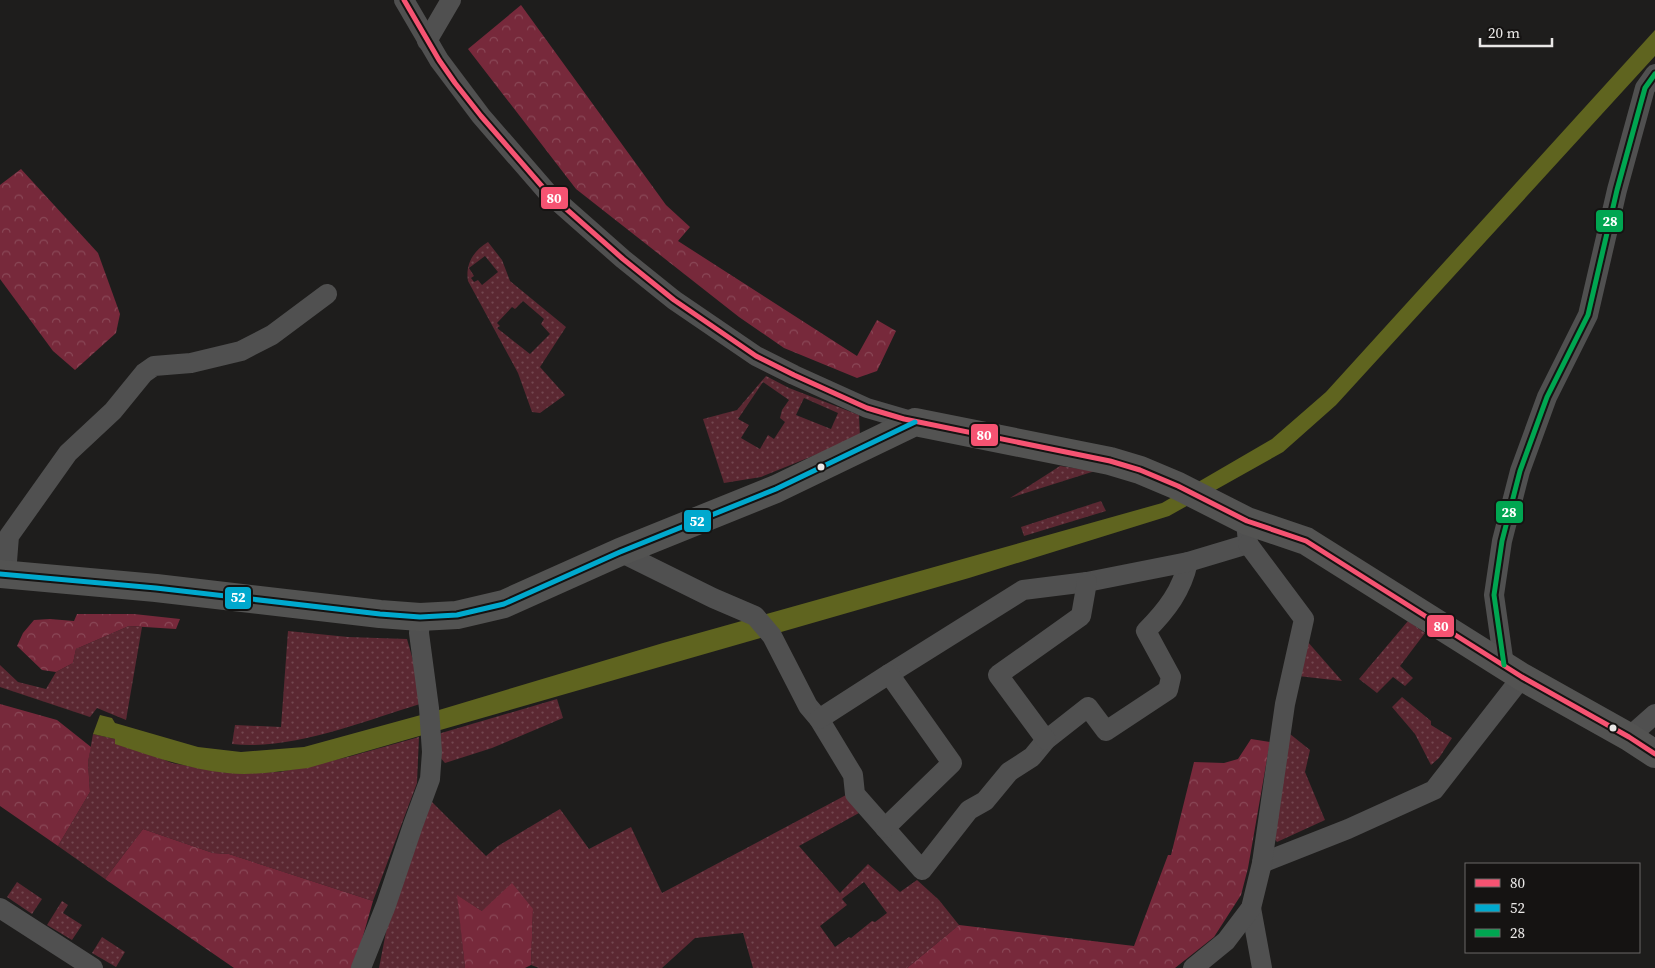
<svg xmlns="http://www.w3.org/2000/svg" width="1655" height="968" font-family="'Source Serif 4',serif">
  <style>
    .grass { fill: url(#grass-dots); fill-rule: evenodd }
    .forest { fill: url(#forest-crowns) }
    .water { fill: #5f641f }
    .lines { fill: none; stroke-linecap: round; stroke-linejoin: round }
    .street { stroke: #505050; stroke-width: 20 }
    .secondary { stroke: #535352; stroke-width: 28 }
    .bus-1-casing { stroke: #151312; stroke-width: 9 }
    .bus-2-casing { stroke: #151312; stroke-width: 9 }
    .bus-3-casing { stroke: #151312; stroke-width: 9 }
    .bus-1 { stroke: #f65372; stroke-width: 5 }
    .bus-2 { stroke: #00a9ce; stroke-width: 5 }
    .bus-3 { stroke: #00a651; stroke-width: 5 }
    .bus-dot { fill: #e9e7e6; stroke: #151312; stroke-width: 2 }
    .line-badge { stroke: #151312; stroke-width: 2 }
    .badge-label { font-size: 14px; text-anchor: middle; font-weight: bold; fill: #fff }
  </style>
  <defs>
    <pattern id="grass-dots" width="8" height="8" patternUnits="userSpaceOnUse" patternTransform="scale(1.25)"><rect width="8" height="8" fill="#5b2832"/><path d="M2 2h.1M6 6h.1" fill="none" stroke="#734750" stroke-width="1.8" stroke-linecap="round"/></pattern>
    <pattern id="forest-crowns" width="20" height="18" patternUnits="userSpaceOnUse" patternTransform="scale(1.25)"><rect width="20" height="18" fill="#77293b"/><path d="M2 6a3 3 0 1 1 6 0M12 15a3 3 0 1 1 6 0" fill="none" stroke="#8a4857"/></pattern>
  </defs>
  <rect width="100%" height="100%" fill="#1e1d1c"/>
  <!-- grass -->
  <g class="grass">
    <path d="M488,242L502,260L510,281L566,327L540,367L565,395L540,413L532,412L518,373L468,281C465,264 474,250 488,242ZM485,256L498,272L482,285L478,280L474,282L471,278L474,276L469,268ZM523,301L544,319L541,324L550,334L530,354L497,328L500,326L497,323L512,307L515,309Z"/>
    <path d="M766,376L789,388L859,415L860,437L761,477L724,483L703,419L737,410ZM763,382L789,400L782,410L780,418L785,422L774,439L768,435L760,449L741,438L749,425L738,419ZM804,398L838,413L831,429L796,415Z"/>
    <polygon points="1060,466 1095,471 1010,498"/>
    <polygon points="1101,501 1106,511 1024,536 1021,527"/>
    <polygon points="1408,621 1425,633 1400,666 1413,678 1405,686 1393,677 1377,693 1359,679"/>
    <polygon points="129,626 142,627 126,720 97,708 90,717 0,687 0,665 18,682 46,689 56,672 73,663 76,649"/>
    <path d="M288,631L348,637L407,639L417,674L420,704C364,721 291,751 232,744L235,725L281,727Z"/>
    <polygon points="1307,641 1342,681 1298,676"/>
    <polygon points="1402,697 1431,721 1431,725 1452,738 1439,758 1431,765 1415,734 1392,707"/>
    <polygon points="557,699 563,718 492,748 445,763 439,756 438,734"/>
    <polygon points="93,734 115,739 172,763 228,773 280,772 348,757 419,737 417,783 373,901 229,854 213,853 143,829 105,879 58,846 90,792 88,762"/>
    <polygon points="1290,734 1310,750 1305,772 1325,820 1277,842 1272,836"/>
    <path d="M846,795L859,813L799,846L840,893L868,864L900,892L917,880L939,900L959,925L907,968H753L743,933L695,938L662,968H539L531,965L533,909L482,911L458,896L465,968H379L391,906L429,799L486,856L498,846L560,809L589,849L631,827L662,893ZM864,882L887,913L875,922L872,921L851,938L849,937L835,947L820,926L847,905L842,899Z"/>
    <polygon points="17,882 42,899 32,914 7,897"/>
    <polygon points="62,901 68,905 63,913 82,925 72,940 47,925"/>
    <polygon points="102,937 125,952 116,967 92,953"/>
  </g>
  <!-- forest -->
  <g class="forest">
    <polygon points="521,5 666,205 690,227 678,241 857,356 877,320 896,331 877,371 857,378 784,348 739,317 576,189 468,49"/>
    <polygon points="21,169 98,253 120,314 116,333 75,370 53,351 0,279 0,185"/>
    <polygon points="77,614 134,614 180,619 176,629 129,626 76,649 73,663 56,672 42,670 17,646 23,633 34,620 50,619 74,621"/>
    <polygon points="0,704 57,720 91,747 88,762 90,792 58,846 0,806"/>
    <polygon points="1251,739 1270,742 1248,868 1241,895 1214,937 1175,968 907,968 959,925 1134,946 1168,855 1171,855 1194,762 1224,763 1238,759"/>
    <polygon points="143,829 213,853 229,854 373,901 354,968 234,968 105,879"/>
    <polygon points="512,883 533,909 531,965 525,968 465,968 457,895 482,911"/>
  </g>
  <!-- water -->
  <path class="water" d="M1655,30V56L1336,405L1283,452L1169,516L969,578L308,768C282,771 253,776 227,773C188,769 151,756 115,744V739L93,734L100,715L112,718L115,723L198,747L241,752L304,747L439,710L663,643L1162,503L1272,439L1326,392Z"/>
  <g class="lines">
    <!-- street -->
    <g class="street">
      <polyline points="404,0 439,60 481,116 547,192 623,259 674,300 756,356 794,375 867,408 915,422"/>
      <polyline points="427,41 451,0"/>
      <path d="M620,552L713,598L755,616L772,636L808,706L819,719L853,775L855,794L922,870L969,810L985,801L1009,772L1032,757L1046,740L1088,707L1106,731L1168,690L1171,677L1146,631C1167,610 1182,590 1188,562"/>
      <polyline points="6,574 9,536 68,453 113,411 144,373 154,366 191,363 241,351 272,335 327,294"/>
      <polyline points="1504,665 1494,595 1502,541 1520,471 1547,397 1588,315 1617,190 1645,88 1655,74"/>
      <polyline points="889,674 1023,590 1087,582 1188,562 1248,544 1247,532"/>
      <polyline points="819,719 889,674 952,763 885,828"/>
      <polyline points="1629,737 1655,714"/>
      <polyline points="1046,740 998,675 1081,616 1087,582"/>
      <polyline points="1262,863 1348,829 1434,790 1522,677"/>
      <polyline points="0,908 93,968"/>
      <polyline points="1251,908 1262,968"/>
      <polyline points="361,968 386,905 413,825 430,779 432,752 429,708 419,633 420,617"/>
      <polyline points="1193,968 1226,941 1251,908 1262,863 1285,704 1304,619 1248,544"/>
    </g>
    <!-- secondary -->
    <polyline class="secondary" points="0,574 156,588 380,614 420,617 457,615 504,604 620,552 776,489 915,422 1110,461 1140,470 1178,486 1247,521 1306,541 1522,677 1629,737 1655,754"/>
    <defs>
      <polyline id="bus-1" points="404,0 439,60 455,83 481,116 547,192 623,259 674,300 756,356 794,375 867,408 904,419 1110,461 1140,470 1178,486 1247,521 1306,541 1522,677 1629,737 1655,754"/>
      <polyline id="bus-2" points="0,574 156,588 380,614 420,617 457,615 504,604 620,552 776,489 915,422"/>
      <polyline id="bus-3" points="1504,665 1494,595 1502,541 1520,471 1547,397 1588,315 1617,190 1645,88 1655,74"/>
    </defs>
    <!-- bus-1 casing -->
    <use href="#bus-1" class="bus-1-casing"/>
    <!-- bus-2 casing -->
    <use href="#bus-2" class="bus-2-casing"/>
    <!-- bus-3 casing -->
    <use href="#bus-3" class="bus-3-casing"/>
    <!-- bus-1 -->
    <use href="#bus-1" class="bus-1"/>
    <!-- bus-2 -->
    <use href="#bus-2" class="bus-2"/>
    <!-- bus-3 -->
    <use href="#bus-3" class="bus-3"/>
  </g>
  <!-- markers -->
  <g class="bus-dot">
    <circle cx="821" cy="467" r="4.5"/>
    <circle cx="1613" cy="728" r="4.5"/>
  </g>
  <g class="line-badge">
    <rect x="540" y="186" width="29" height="24" rx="5" fill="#f65372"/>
    <rect x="1595" y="209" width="29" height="24" rx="5" fill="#00a651"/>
    <rect x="970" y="423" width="29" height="24" rx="5" fill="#f65372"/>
    <rect x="1495" y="500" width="29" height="24" rx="5" fill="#00a651"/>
    <rect x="683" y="509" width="29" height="24" rx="5" fill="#00a9ce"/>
    <rect x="224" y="586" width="28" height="24" rx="5" fill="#00a9ce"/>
    <rect x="1426" y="614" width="29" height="24" rx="5" fill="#f65372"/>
  </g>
  <g class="badge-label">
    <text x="554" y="203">80</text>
    <text x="1610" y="226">28</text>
    <text x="984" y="440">80</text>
    <text x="1509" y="517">28</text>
    <text x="697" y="526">52</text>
    <text x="238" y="602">52</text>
    <text x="1441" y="631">80</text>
  </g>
  <!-- legend -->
  <rect x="1465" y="863" width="175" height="90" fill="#151312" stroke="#6a6867"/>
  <rect x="1475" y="879" width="25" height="8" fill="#f65372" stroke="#6a6867"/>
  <text x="1510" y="888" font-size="15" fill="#e9e7e6">80</text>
  <rect x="1475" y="904" width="25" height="8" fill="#00a9ce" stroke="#6a6867"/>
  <text x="1510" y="913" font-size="15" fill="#e9e7e6">52</text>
  <rect x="1475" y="929" width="25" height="8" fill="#00a651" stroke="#6a6867"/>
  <text x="1510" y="938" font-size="15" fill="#e9e7e6">28</text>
  <!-- scale -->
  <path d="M1480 38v8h72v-8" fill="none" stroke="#e9e7e6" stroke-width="2.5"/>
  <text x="1488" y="38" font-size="15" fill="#e9e7e6" stroke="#151312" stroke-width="4" paint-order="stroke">20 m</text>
</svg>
